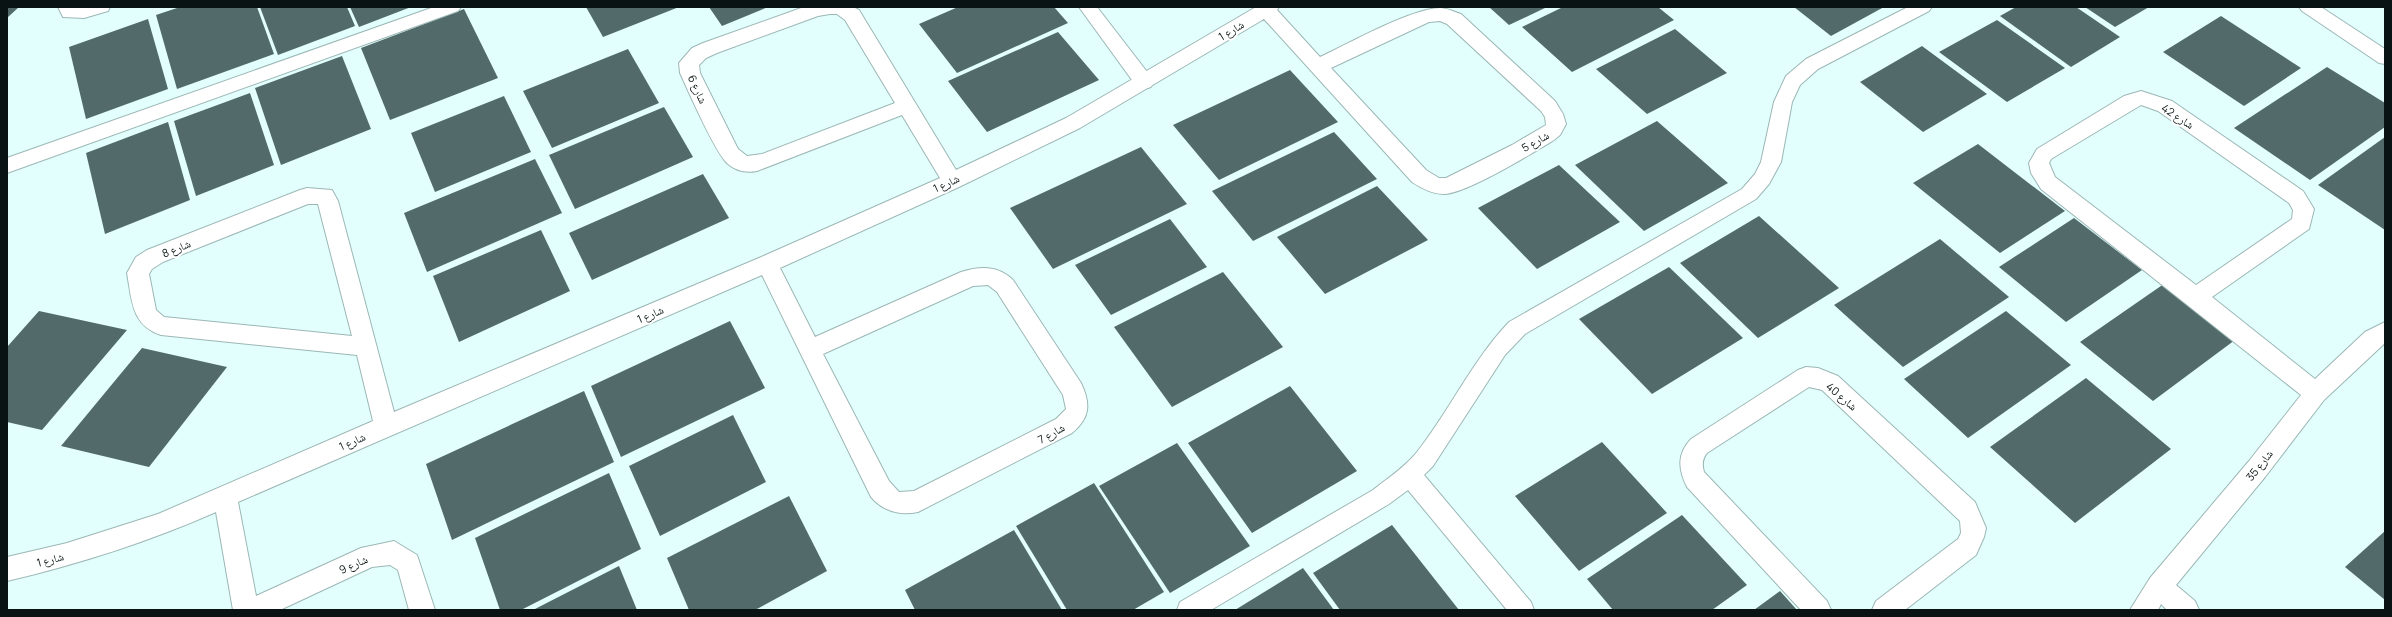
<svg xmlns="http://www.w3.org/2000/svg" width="2392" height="617" font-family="Manrope,'Noto Naskh Arabic',sans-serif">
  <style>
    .building { fill: #526b6a }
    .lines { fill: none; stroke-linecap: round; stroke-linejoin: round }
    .service-casing { stroke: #9bb7b5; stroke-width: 2 }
    .minor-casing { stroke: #9bb7b5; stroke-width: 2 }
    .service { fill: #fff; fill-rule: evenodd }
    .minor { fill: #fff; fill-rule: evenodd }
    .labels { text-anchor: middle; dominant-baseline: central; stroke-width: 4; stroke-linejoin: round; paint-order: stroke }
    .street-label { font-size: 11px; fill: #091313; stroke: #fff }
  </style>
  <rect width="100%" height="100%" fill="#e2fffd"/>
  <!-- building -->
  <g class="building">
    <polygon points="7,7 19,7 7,18"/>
    <polygon points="180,7 257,7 274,54 177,89 156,15"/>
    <polygon points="260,7 347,7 355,26 278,55"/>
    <polygon points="350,7 411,7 359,27"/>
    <polygon points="586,7 679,7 603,37"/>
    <polygon points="709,7 768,7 722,26"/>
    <polygon points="958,7 1054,7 1068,23 957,73 919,24"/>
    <polygon points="1489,7 1547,7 1509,25"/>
    <polygon points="1563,7 1658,7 1674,20 1572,72 1522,27"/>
    <polygon points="1794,7 1884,7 1831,36"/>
    <polygon points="2016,7 2076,7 2120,37 2071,67 2000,16"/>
    <polygon points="2085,7 2149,7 2115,27"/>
    <polygon points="464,9 498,78 390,120 361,48"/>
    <polygon points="2221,16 2301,68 2244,106 2163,52"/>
    <polygon points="148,19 168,89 86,119 69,47"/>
    <polygon points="1997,20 2065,68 2007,102 1939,52"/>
    <polygon points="1675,29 1727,73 1647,114 1596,69"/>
    <polygon points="1058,32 1099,80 987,132 948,81"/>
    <polygon points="1922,46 1987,94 1923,132 1860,82"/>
    <polygon points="628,49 659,103 552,148 523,91"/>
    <polygon points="342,56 371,129 281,165 255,88"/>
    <polygon points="2327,67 2385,103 2385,127 2310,180 2234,128"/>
    <polygon points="1290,70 1338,122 1219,180 1173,125"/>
    <polygon points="250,93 274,165 196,196 174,121"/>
    <polygon points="504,96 531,152 435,192 411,133"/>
    <polygon points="664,107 693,157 575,209 549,155"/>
    <polygon points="1657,121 1728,183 1644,231 1575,165"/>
    <polygon points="168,122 190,200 105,234 86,153"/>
    <polygon points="1334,132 1377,179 1253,241 1212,191"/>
    <polygon points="2385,137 2385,230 2318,185"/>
    <polygon points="1978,144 2065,211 2000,253 1913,183"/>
    <polygon points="1141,147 1187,204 1053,269 1010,208"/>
    <polygon points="535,159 562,213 427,272 404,213"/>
    <polygon points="1559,165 1620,222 1537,269 1478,208"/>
    <polygon points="703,174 729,218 592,280 569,233"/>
    <polygon points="1377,186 1428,240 1325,294 1277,237"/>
    <polygon points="1759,216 1839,288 1758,338 1680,263"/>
    <polygon points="2074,218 2142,270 2066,322 1999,267"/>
    <polygon points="1170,219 1207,267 1111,315 1075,265"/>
    <polygon points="541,230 570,291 459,342 433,276"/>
    <polygon points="1940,239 2009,297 1903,367 1834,305"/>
    <polygon points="1669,267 1743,338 1652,394 1579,319"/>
    <polygon points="1223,272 1283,347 1172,407 1114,327"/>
    <polygon points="2171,279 2243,334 2153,401 2080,342"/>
    <polygon points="39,311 127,330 42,430 7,422 7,347"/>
    <polygon points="2006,311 2071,365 1968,438 1904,379"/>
    <polygon points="730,321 765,388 621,457 591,386"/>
    <polygon points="142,348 227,367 149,467 61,446"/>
    <polygon points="2086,378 2171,449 2075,523 1990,447"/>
    <polygon points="1290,386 1357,471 1252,533 1188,443"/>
    <polygon points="584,391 614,462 452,540 426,464"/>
    <polygon points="733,415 766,482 660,536 629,466"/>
    <polygon points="1602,442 1667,513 1579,571 1515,496"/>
    <polygon points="1177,443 1250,546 1170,593 1099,486"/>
    <polygon points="609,473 641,549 521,610 500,610 475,538"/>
    <polygon points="1094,483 1164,592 1133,610 1067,610 1016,526"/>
    <polygon points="789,496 827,571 755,610 689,610 667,558"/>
    <polygon points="1682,515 1747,585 1712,610 1613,610 1587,579"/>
    <polygon points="1392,525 1459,610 1340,610 1313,573"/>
    <polygon points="1014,530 1062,610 915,610 905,590"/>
    <polygon points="2385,531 2385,600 2345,567"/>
    <polygon points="619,566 637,610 533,610"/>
    <polygon points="1303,568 1334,610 1235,610"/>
    <polygon points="1780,591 1797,610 1754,610"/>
  </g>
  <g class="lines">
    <defs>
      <g id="service">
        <polygon points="434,7 461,7 458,11 7,173 7,158"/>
        <polygon points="1079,7 1097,7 1151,77 1153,82 1151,87 1144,89 1137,87"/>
        <path d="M1908,7H1932L1929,11L1818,69L1800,85L1792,102L1781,162L1769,184L1756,199L1525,334L1505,355L1433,466L1424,475L1531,602L1534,610H1507L1408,490L1389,504L1211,610H1177L1180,602L1373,490C1388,478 1405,467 1417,452C1450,410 1472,361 1509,322L1742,189L1755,174L1761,162L1774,102L1786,76L1806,59Z"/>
        <polygon points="2299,7 2321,7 2385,49 2385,64 2379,63 2302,11"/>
      </g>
      <g id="minor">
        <polygon points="58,7 110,7 108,11 84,18 63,17"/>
        <path d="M804,7H853L859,10L956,170L1066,118L1256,7H1279L1277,10L1320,57C1350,43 1410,9 1440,8C1447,8 1454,12 1461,14L1555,101L1563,114L1566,124L1560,135L1554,140C1531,154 1471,191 1446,194C1434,195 1421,188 1412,182L1264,19L1080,128L959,187L780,268L815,337L961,272C980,266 998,265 1013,280L1081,383C1091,404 1090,418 1072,433L918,512C900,516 883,511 871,497L762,275L238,502L256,596L361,548L394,541L417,555L435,610H409L398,570L390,565L372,567L280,610H233L216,512C148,542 79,564 7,581V557L67,543L158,514L373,421L357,355L161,335C131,325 132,300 127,273L136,257L147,250L300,190L307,188L332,190L338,201L394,412L759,258L940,178L902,115L757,171C747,173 736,171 728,164C715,153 689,92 680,73L679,63L692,48L703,43ZM830,14H837L845,20L895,103L762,154L747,156L738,149L700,73L699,65L706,58L717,53L818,16ZM1440,21L1447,24L1541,111L1545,117L1546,125L1512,145L1446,178H1439L1426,170L1331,68L1429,22ZM308,204H318L352,336L164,317L156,310L149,274L152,269L163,262ZM988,285L997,292L1063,395L1066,409L1056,419L914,491L899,492L889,481L823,354L973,286Z"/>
        <path d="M2141,91L2172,101L2303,191L2314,209L2309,229L2212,297L2315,379L2365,332L2385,322V343L2324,400L2265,477L2176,585L2195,601L2199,610H2167L2161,604L2158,610H2130L2150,578L2249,461L2301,395L2041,189L2031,173L2029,163L2037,149L2124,96ZM2141,105L2158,111L2289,203L2293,210L2292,219L2196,285L2055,177L2049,163L2051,159Z"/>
        <path d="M1806,367L1818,368L1838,376L1975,502L1986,528L1984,537L1976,555L1905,610H1872L1876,601L1958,539L1961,533L1960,521L1822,390L1809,387L1707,453C1702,459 1702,465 1704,472L1827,601L1831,610H1801L1687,487C1678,469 1677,454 1691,439L1798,370Z"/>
      </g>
    </defs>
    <!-- service casing -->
    <use href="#service" class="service-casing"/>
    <!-- minor casing -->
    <use href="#minor" class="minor-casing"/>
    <!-- service -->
    <use href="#service" class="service"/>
    <!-- minor -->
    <use href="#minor" class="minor"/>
  </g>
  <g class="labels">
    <!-- street labels -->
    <g class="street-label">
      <text transform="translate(1231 30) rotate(-31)">شارع 1</text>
      <text transform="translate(698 89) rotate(65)">شارع 6</text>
      <text transform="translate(2178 116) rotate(33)">شارع 42</text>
      <text transform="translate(1535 141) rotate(-30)">شارع 5</text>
      <text transform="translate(946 183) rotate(-25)">شارع 1</text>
      <text transform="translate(176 248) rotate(-22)">شارع 8</text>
      <text transform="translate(650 314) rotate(-23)">شارع 1</text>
      <text transform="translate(1842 396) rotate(40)">شارع 40</text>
      <text transform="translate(1051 433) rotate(-29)">شارع 7</text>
      <text transform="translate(352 441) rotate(-24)">شارع 1</text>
      <text transform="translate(2259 465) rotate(-52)">شارع 35</text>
      <text transform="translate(50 559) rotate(-15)">شارع 1</text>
      <text transform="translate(353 564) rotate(-24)">شارع 9</text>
    </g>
  </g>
  <!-- border -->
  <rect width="2392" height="617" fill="none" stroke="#091313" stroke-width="16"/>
</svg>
